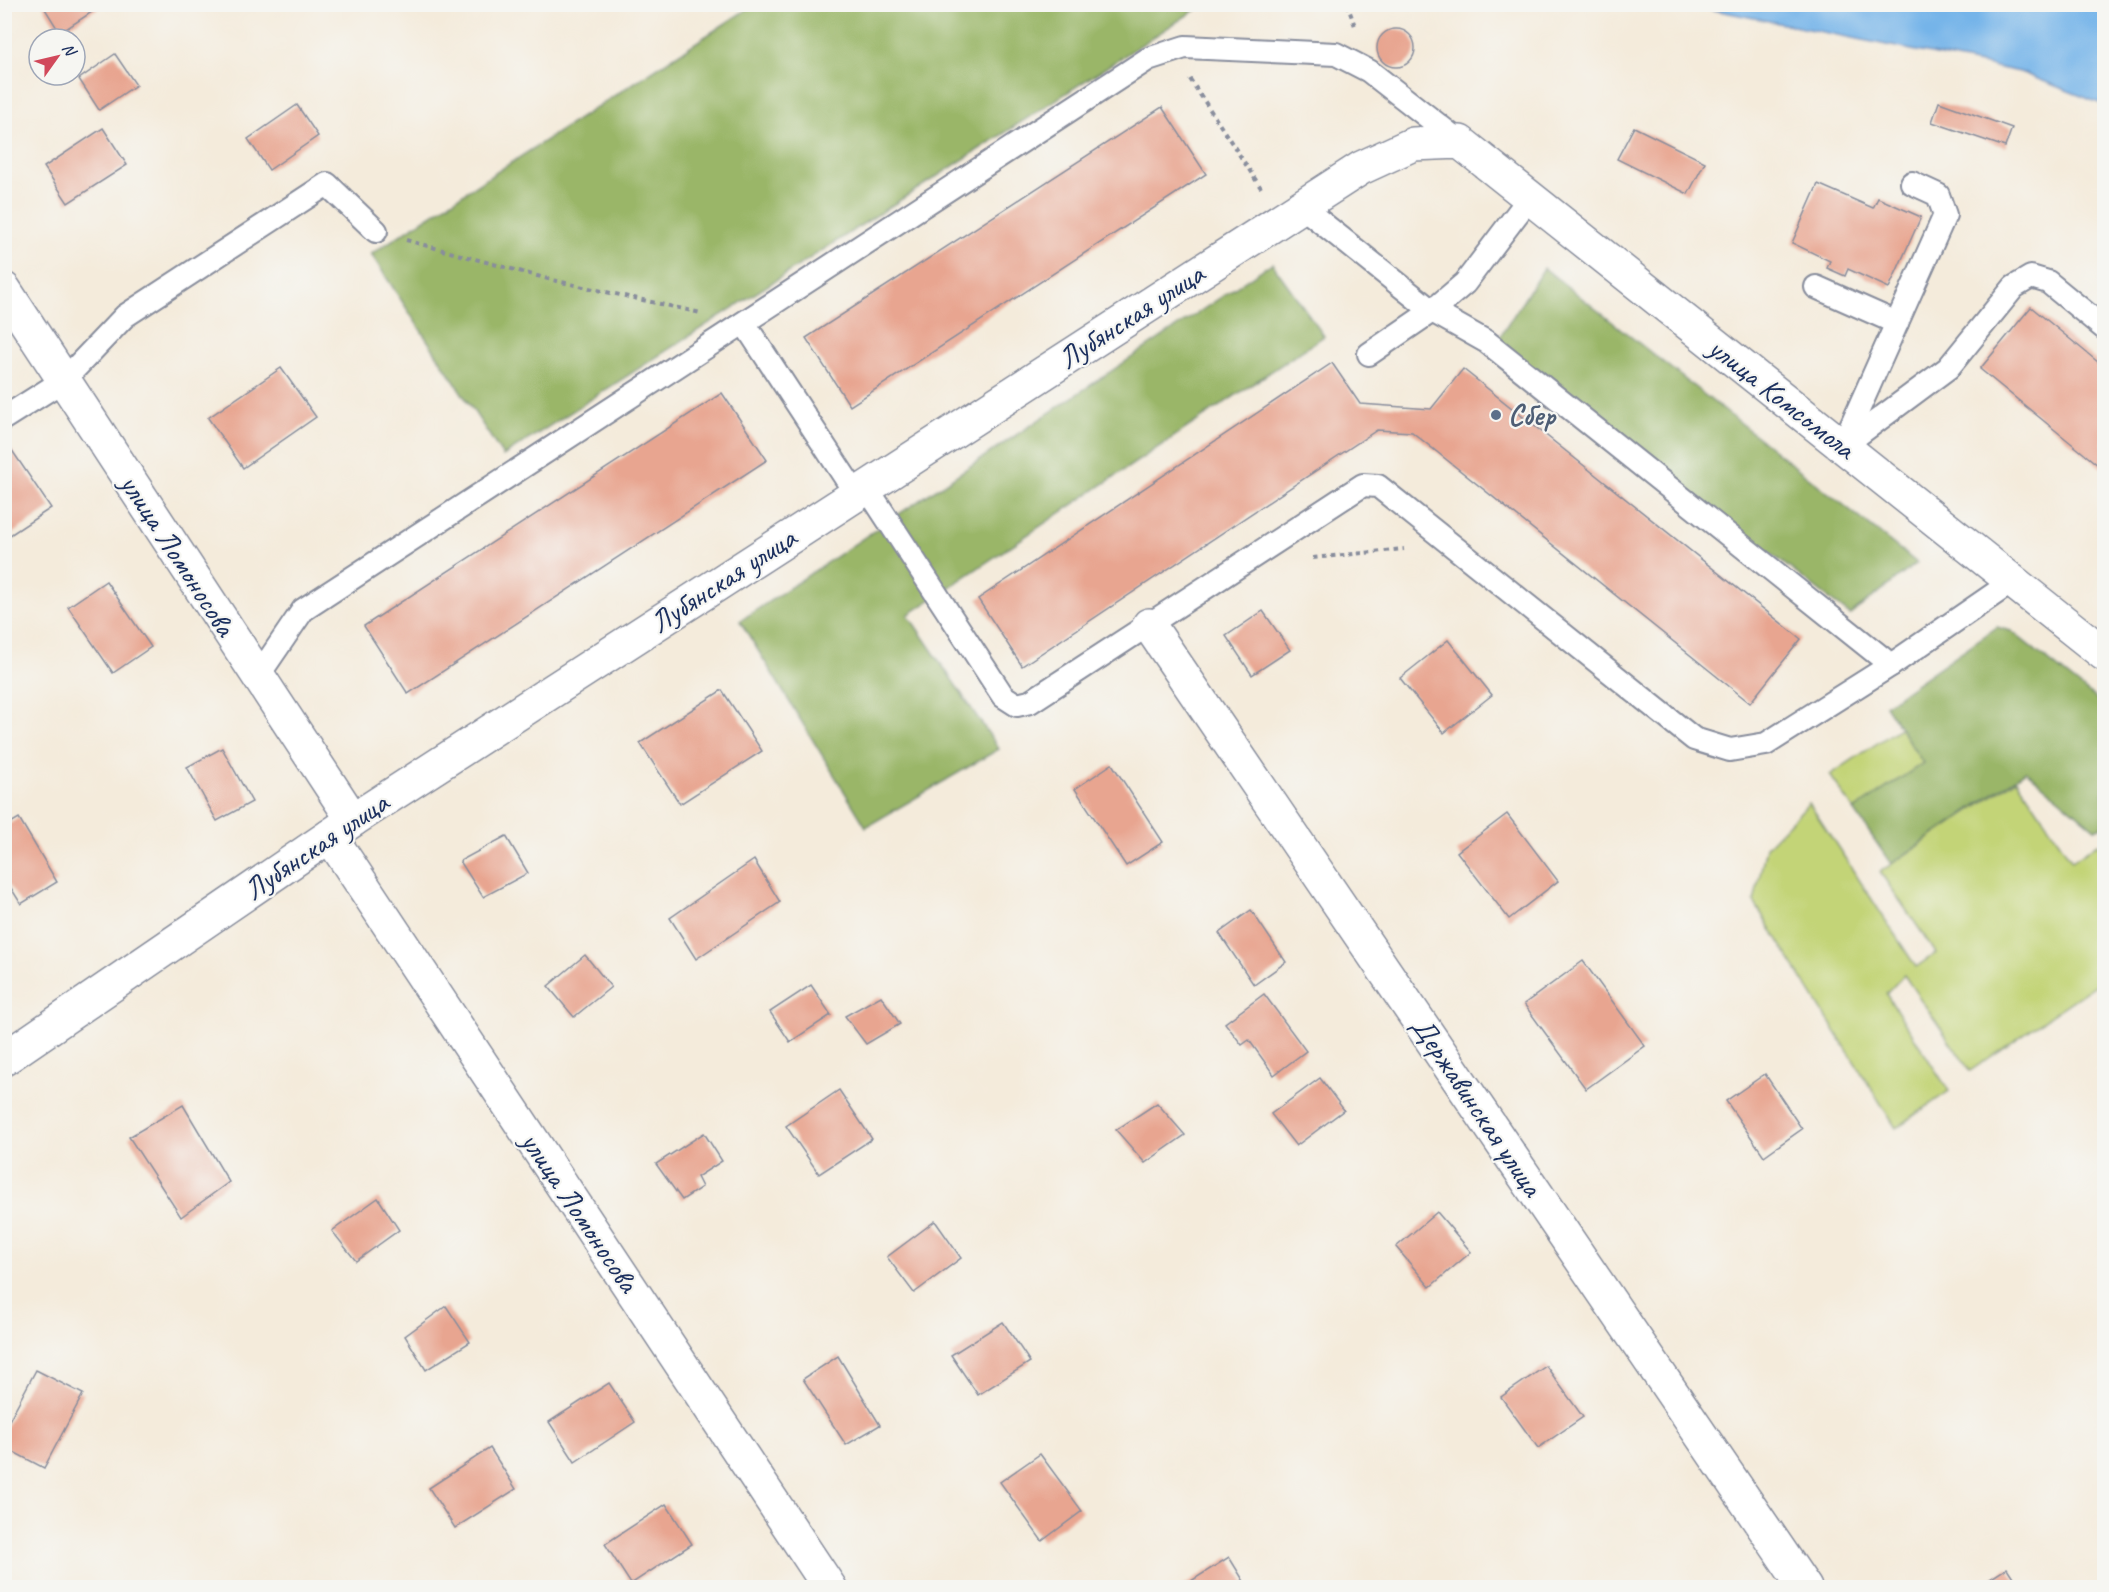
<svg xmlns="http://www.w3.org/2000/svg" width="2109" height="1592" font-family="Caveat,sans-serif">
  <style>
    .green { fill: #c3d477; stroke: #6f826a; stroke-width: 1.5 }
    .forest { fill: #9ab668; stroke: #5a7263; stroke-width: 1.5 }
    .water { fill: #75b4e9; stroke: #4872a4; stroke-width: 1.5 }
    .building { fill: #e8a590 }
    .lines { fill: none; stroke-linecap: round; stroke-linejoin: round }
    .service-casing { stroke: #888d9c; stroke-width: 26 }
    .minor-casing { stroke: #888d9c; stroke-width: 36 }
    .path { stroke: #888d9c; stroke-width: 4; stroke-dasharray: 4.5 4.5; stroke-linecap: butt }
    .service { stroke: #fff; stroke-width: 22 }
    .minor { stroke: #fff; stroke-width: 33 }
    .service-dot { fill: #5c6f8a; stroke: #f6f6f2; stroke-width: 2 }
    .labels { text-anchor: middle; dominant-baseline: central; stroke-width: 4.5; stroke-linejoin: round; paint-order: stroke }
    .street-label { font-size: 30px; fill: #1b2f5e; stroke: #f6f6f2 }
    .service-label { font-size: 30px; font-weight: bold; fill: #4e5e75; stroke: #f6f6f2; text-anchor: start }
  </style>
  <rect width="100%" height="100%" fill="#f6f6f2"/>
  <filter id="ink" filterUnits="userSpaceOnUse"><feTurbulence type="fractalNoise" baseFrequency=".0167" numOctaves="2"/><feDisplacementMap in="SourceGraphic" scale="12" xChannelSelector="R" yChannelSelector="G"/><feConvolveMatrix kernelMatrix="1 2 1 2 8 2 1 2 1" color-interpolation-filters="sRGB"/></filter>
  <filter id="wash" filterUnits="userSpaceOnUse"><feTurbulence type="fractalNoise" baseFrequency=".008" numOctaves="4" result="noise"/><feDisplacementMap in="SourceGraphic" scale="24" xChannelSelector="R" yChannelSelector="G"/><feGaussianBlur stdDeviation="1.35" result="paint"/><feColorMatrix in="noise" values="0 0 0 0 0 0 0 0 0 0 0 0 0 0 0 0 0 1.4 0 .05"/><feComposite in="paint" operator="in"/></filter>
  <g filter="url(#wash)">
    <rect width="100%" height="100%" fill="#f4ebdb"/>
    <!-- green -->
    <g class="green">
      <polygon points="1900,728 1923,763 1854,810 1830,775"/>
      <polygon points="2017,779 2072,861 2098,843 2104,853 2104,979 1970,1071 1904,975 1886,994 1949,1091 1896,1128 1754,902 1766,847 1809,803 1916,967 1936,953 1880,872"/>
    </g>
    <!-- forest -->
    <g class="forest">
      <polygon points="755,4 1203,5 503,456 371,254"/>
      <polygon points="1272,263 1324,336 908,615 999,749 866,827 740,621"/>
      <polygon points="1544,268 1917,563 1850,615 1497,341"/>
      <polygon points="1997,627 2011,631 2104,705 2104,825 2095,829 2026,771 1891,864 1854,810 1923,763 1885,705"/>
    </g>
    <!-- water -->
    <polygon class="water" points="1690,5 2104,5 2104,105 2020,72"/>
    <g id="blocks">
      <!-- building -->
      <g class="building">
        <polygon points="42,4 104,4 60,33"/>
        <circle cx="1396" cy="48" r="19"/>
        <polygon points="115,54 136,85 99,110 79,79"/>
        <polygon points="1939,102 2012,128 2005,147 1932,122"/>
        <polygon points="297,105 318,136 269,170 248,139"/>
        <polygon points="1162,107 1206,174 850,406 806,338"/>
        <polygon points="1634,127 1705,162 1688,194 1617,159"/>
        <polygon points="103,128 127,165 68,203 44,167"/>
        <polygon points="1818,184 1873,208 1878,198 1921,217 1889,288 1848,269 1845,276 1827,268 1830,261 1792,243"/>
        <polygon points="2031,307 2104,367 2104,470 1980,369"/>
        <polygon points="1332,363 1360,404 1431,409 1463,369 1801,639 1750,703 1412,432 1377,430 1022,666 978,599"/>
        <polygon points="281,368 316,417 243,468 208,418"/>
        <polygon points="722,393 767,460 408,694 364,626"/>
        <polygon points="7,443 51,508 4,539 4,445"/>
        <polygon points="106,581 151,647 113,673 68,607"/>
        <polygon points="1263,611 1290,650 1252,675 1226,636"/>
        <polygon points="1448,640 1492,695 1444,733 1400,678"/>
        <polygon points="722,690 762,751 680,804 640,743"/>
        <polygon points="222,748 252,802 217,821 187,767"/>
        <polygon points="1112,764 1163,842 1126,866 1075,789"/>
        <polygon points="1507,814 1558,881 1509,919 1457,852"/>
        <polygon points="19,818 57,882 21,904 4,877 4,827"/>
        <polygon points="506,836 528,873 483,897 460,861"/>
        <polygon points="754,860 780,902 696,959 670,918"/>
        <polygon points="1251,910 1286,962 1254,985 1219,933"/>
        <polygon points="585,955 611,987 574,1017 548,986"/>
        <polygon points="1583,961 1645,1046 1586,1089 1524,1004"/>
        <polygon points="811,985 831,1015 790,1042 770,1012"/>
        <polygon points="1264,994 1306,1051 1274,1075 1249,1040 1242,1045 1225,1023"/>
        <polygon points="881,996 900,1024 866,1044 845,1016"/>
        <polygon points="1765,1074 1802,1129 1764,1156 1726,1101"/>
        <polygon points="1320,1078 1344,1110 1296,1146 1271,1114"/>
        <polygon points="839,1090 872,1139 819,1174 786,1126"/>
        <polygon points="1157,1103 1185,1135 1145,1163 1116,1130"/>
        <polygon points="183,1105 229,1182 181,1217 129,1137"/>
        <polygon points="704,1133 722,1161 697,1177 702,1187 682,1200 656,1164"/>
        <polygon points="378,1198 399,1230 356,1261 332,1231"/>
        <polygon points="1437,1212 1471,1252 1430,1287 1396,1247"/>
        <polygon points="935,1221 961,1258 914,1293 887,1257"/>
        <polygon points="446,1306 470,1342 426,1370 405,1336"/>
        <polygon points="1003,1322 1030,1362 978,1395 951,1355"/>
        <polygon points="838,1356 880,1425 846,1445 803,1379"/>
        <polygon points="1546,1366 1583,1417 1538,1448 1501,1397"/>
        <polygon points="36,1370 83,1394 44,1468 4,1447 4,1430"/>
        <polygon points="609,1383 635,1422 575,1462 549,1422"/>
        <polygon points="490,1448 516,1489 455,1528 429,1488"/>
        <polygon points="1040,1454 1082,1511 1042,1541 1000,1482"/>
        <polygon points="666,1504 692,1544 631,1584 605,1544"/>
        <polygon points="1229,1557 1248,1588 1180,1588"/>
        <polygon points="2007,1568 2020,1588 1976,1588"/>
      </g>
    </g>
  </g>
  <g filter="url(#ink)">
    <use href="#blocks" fill-opacity="0" stroke="#888d9c" stroke-width="1.5"/>
    <g class="lines">
      <defs>
        <g id="service">
          <polyline points="1301,206 1432,311 1487,342 1891,665"/>
          <polyline points="1816,287 1897,323"/>
          <polyline points="744,323 856,494"/>
          <polyline points="1369,354 1432,311 1465,283 1530,197"/>
          <polyline points="4,418 64,380 125,316 327,184 376,231"/>
          <polyline points="1843,444 1945,215 1938,195 1912,183"/>
          <polyline points="1843,446 1948,368 2014,287 2031,277 2048,282 2104,328"/>
          <polyline points="867,488 1003,696 1017,705 1030,702 1363,485 1378,486 1694,739 1730,750 1766,744 1891,665 2013,581"/>
          <polyline points="258,676 303,610 1148,59 1185,47 1336,54 1369,71 1460,142"/>
        </g>
        <g id="minor">
          <polyline points="4,289 353,820"/>
          <polyline points="1149,625 1805,1588"/>
          <polyline points="330,836 830,1588"/>
          <polyline points="4,1059 353,820 1361,168 1413,144 1460,142 2104,654"/>
        </g>
      </defs>
      <!-- service casing -->
      <use href="#service" class="service-casing"/>
      <!-- minor casing -->
      <use href="#minor" class="minor-casing"/>
      <!-- path -->
      <g class="path">
        <polyline points="1347,4 1355,26"/>
        <polyline points="1190,79 1261,188"/>
        <polyline points="406,240 548,279 701,313"/>
        <polyline points="1313,558 1404,549"/>
      </g>
      <!-- service -->
      <use href="#service" class="service"/>
      <!-- minor -->
      <use href="#minor" class="minor"/>
    </g>
  </g>
  <!-- markers -->
  <circle class="service-dot" cx="1496" cy="415" r="6"/>
  <g class="labels">
    <!-- street labels -->
    <g class="street-label">
      <text transform="translate(1131 316) rotate(-33)">Лубянская улица</text>
      <text transform="translate(1782 398) rotate(38)">улица Комсомола</text>
      <text transform="translate(178 555) rotate(57)">улица Ломоносова</text>
      <text transform="translate(723 580) rotate(-33)">Лубянская улица</text>
      <text transform="translate(316 846) rotate(-34)">Лубянская улица</text>
      <text transform="translate(1477 1106) rotate(56)">Державинская улица</text>
      <text transform="translate(580 1212) rotate(56)">улица Ломоносова</text>
    </g>
    <!-- service labels -->
    <g class="service-label">
      <text x="1508" y="415">Сбер</text>
    </g>
  </g>
  <!-- margin -->
  <rect width="2109" height="1592" fill="none" stroke="#f6f6f2" stroke-width="24"/>
  <!-- north arrow -->
  <g transform="translate(57 57) rotate(56)"><circle r="28" fill="#f6f6f2" stroke="#9ea6b7" stroke-width="1.5"/>
  <path d="M0-4.5L10 22L0 15L-10 22Z" fill="#d1495b"/>
  <text y="-9" font-size="16" font-weight="bold" text-anchor="middle" fill="#1b2f5e">N</text>
  </g>
</svg>
